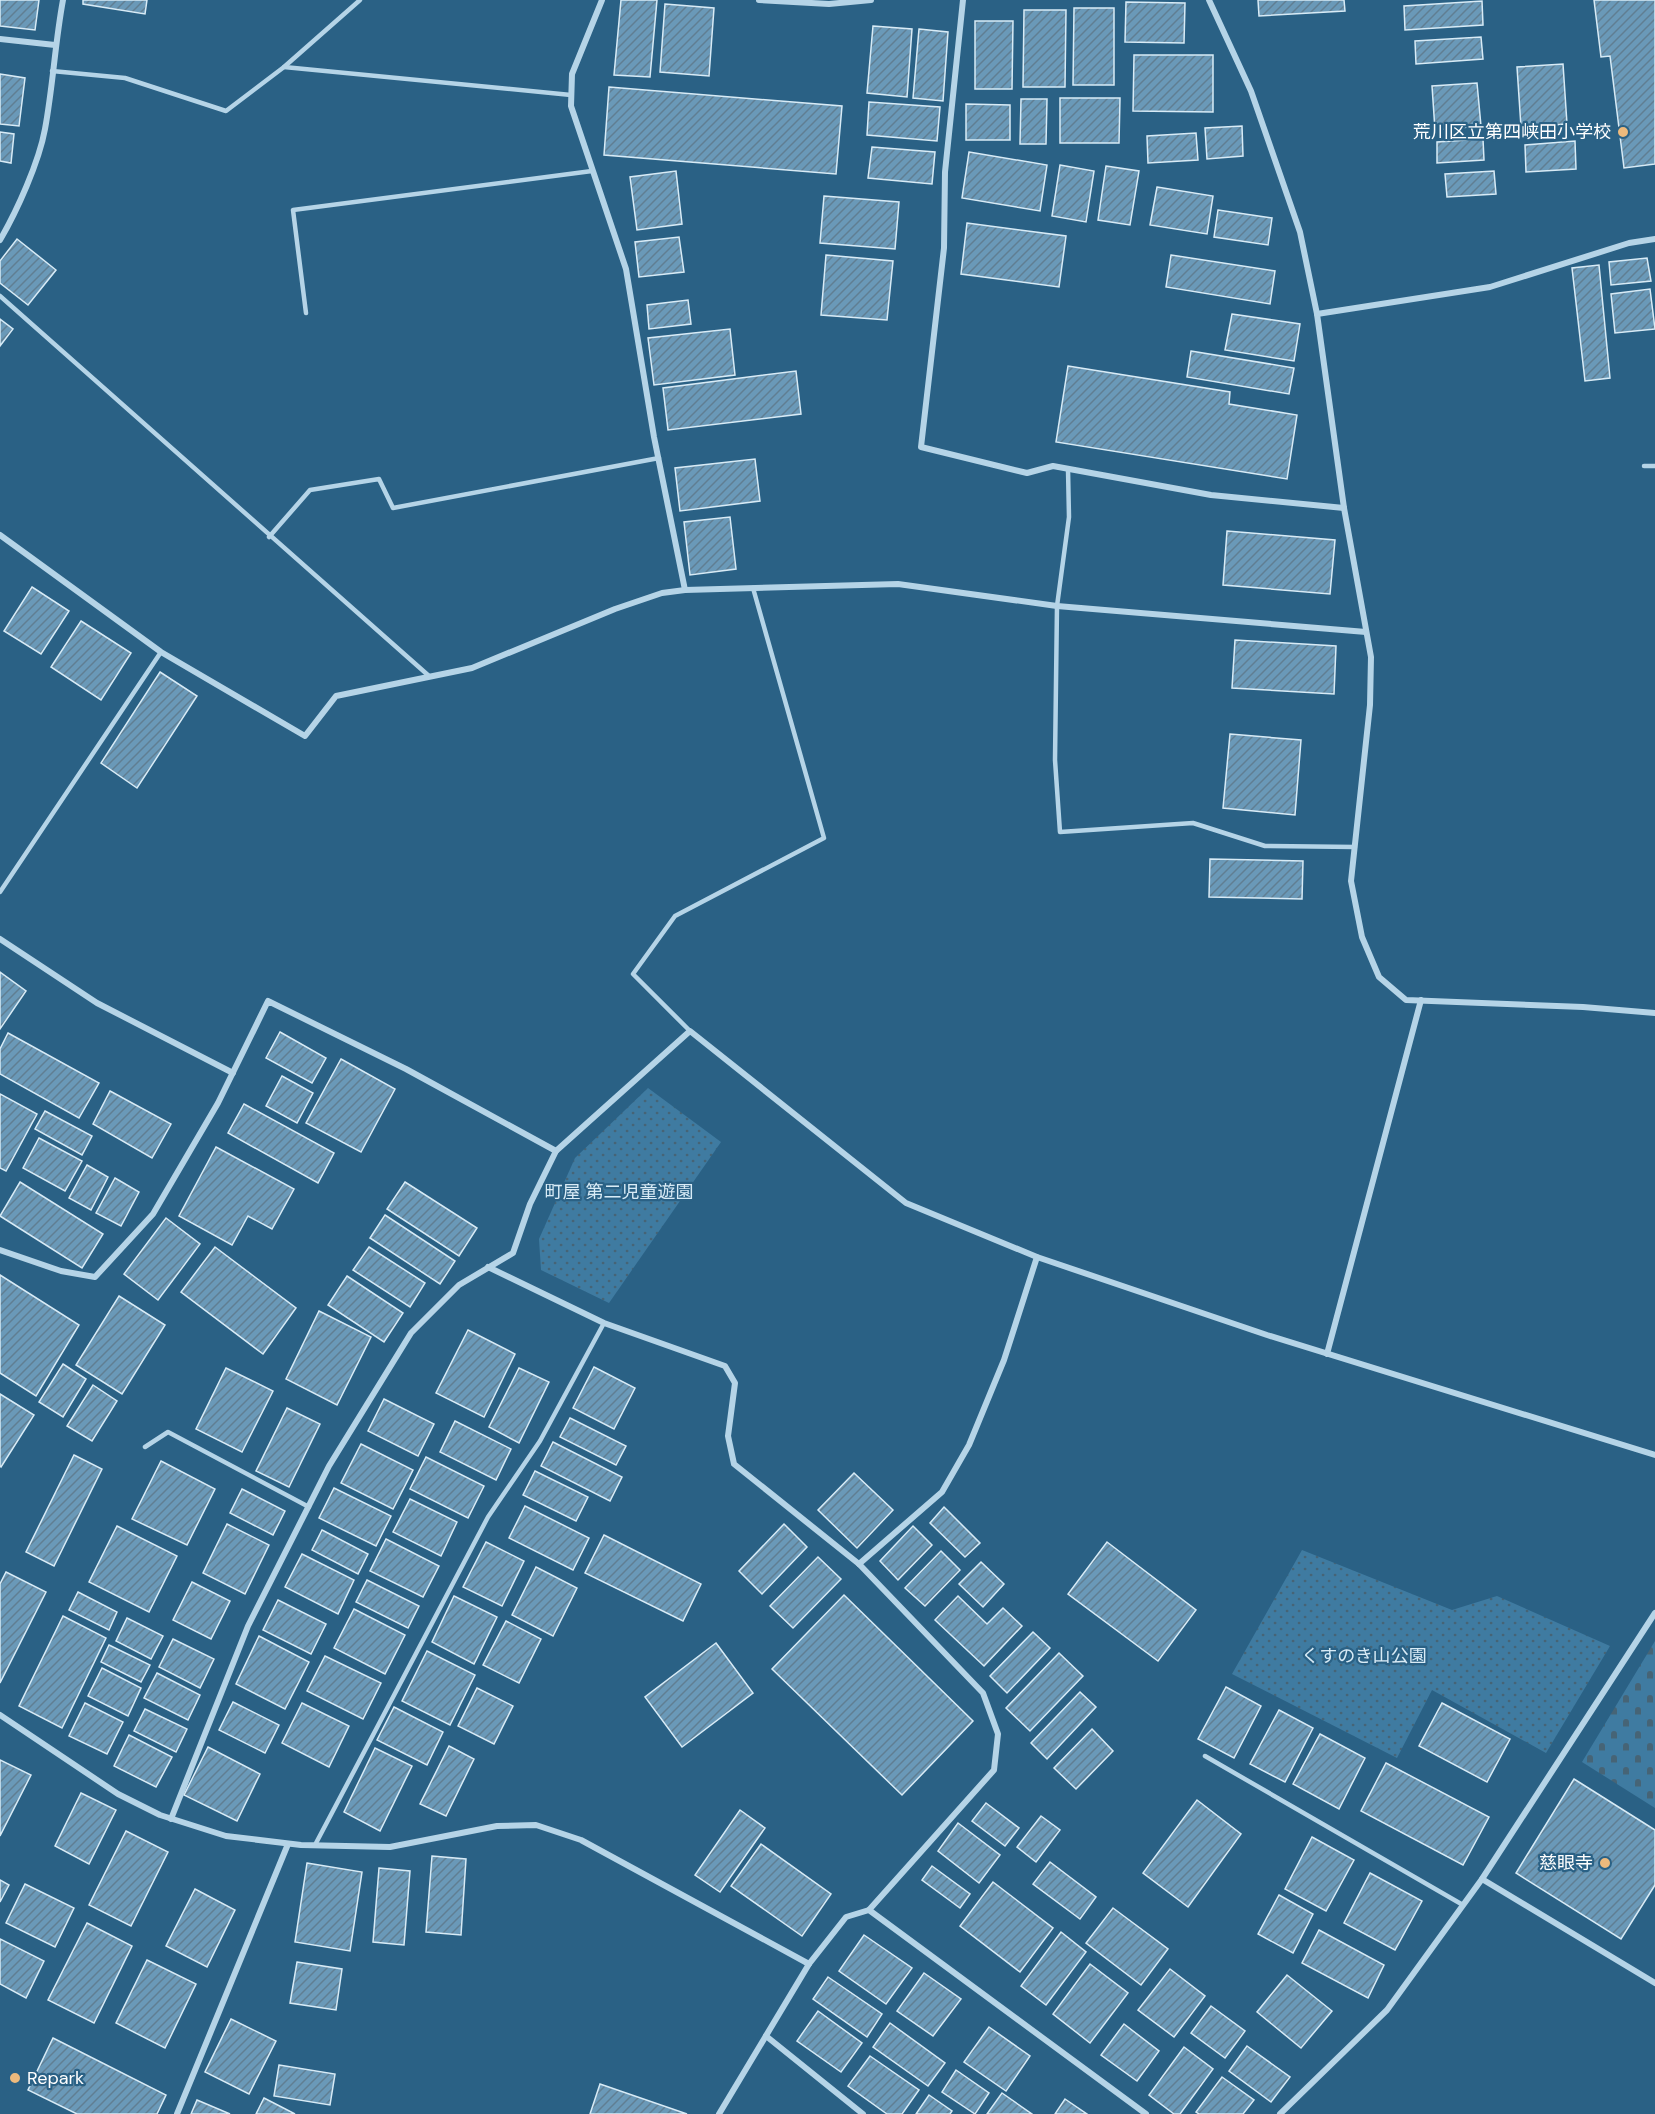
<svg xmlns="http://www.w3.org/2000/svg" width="1655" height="2114" font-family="'DM Sans','Noto Sans JP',sans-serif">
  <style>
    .grass { fill: url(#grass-dots) }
    .cemetery { fill: url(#cemetery-stones) }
    .building { fill: url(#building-hatch); stroke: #d8ebf6; stroke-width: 1.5 }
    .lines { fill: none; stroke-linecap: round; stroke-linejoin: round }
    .lane { stroke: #b5d4e7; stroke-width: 4.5 }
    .street { stroke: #b5d4e7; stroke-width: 6 }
    .poi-dot { fill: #edba7d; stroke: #2a6185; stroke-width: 2 }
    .labels { text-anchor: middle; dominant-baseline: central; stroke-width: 4.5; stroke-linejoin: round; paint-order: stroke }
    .poi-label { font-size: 18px; fill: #fff; stroke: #2a6185; text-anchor: end }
    .park-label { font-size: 18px; fill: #d8ebf6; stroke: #2a6185 }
  </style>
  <defs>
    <pattern id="grass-dots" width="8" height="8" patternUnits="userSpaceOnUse" patternTransform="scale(1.5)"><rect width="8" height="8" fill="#3f7ba1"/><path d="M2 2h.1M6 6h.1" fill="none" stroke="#466476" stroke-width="1.8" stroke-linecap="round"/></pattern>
    <pattern id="cemetery-stones" width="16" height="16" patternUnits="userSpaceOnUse" patternTransform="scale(1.5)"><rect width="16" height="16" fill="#3f7ba1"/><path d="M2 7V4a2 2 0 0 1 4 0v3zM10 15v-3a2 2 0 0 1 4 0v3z" fill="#466476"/></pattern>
    <pattern id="building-hatch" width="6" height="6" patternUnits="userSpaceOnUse" patternTransform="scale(1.5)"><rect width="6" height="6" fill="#6a99b8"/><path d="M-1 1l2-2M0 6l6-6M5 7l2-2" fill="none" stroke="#607e92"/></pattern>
  </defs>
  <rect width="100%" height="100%" fill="#2a6185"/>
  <!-- grass -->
  <g class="grass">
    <polygon points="648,1088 721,1142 609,1303 541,1270 539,1239 575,1158"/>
    <polygon points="1302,1550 1452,1610 1497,1596 1610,1646 1546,1753 1432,1690 1397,1758 1232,1674"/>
  </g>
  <!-- cemetery -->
  <polygon class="cemetery" points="1655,1641 1655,1808 1582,1762"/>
  <!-- building -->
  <g class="building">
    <polygon points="0,0 39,0 35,30 0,26"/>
    <polygon points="83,0 147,0 145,14 83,4"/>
    <polygon points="621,0 657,0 650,77 614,75"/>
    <polygon points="1258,0 1344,0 1345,11 1259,16"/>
    <polygon points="1594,0 1655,0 1655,164 1624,168 1610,56 1601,57"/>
    <polygon points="1482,1 1483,25 1405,30 1404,6"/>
    <polygon points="1126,2 1185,3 1184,43 1125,42"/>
    <polygon points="665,4 714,8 709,76 660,72"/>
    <polygon points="1074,8 1114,8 1114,85 1073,85"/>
    <polygon points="1024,10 1066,10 1065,87 1023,87"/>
    <polygon points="975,21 1013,21 1012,89 975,89"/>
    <polygon points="873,26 912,29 907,97 867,93"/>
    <polygon points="919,29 948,32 943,101 913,98"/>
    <polygon points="1481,37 1483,59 1416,64 1415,41"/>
    <polygon points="1134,55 1213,55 1213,112 1133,111"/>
    <polygon points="1563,64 1567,124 1521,127 1517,67"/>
    <polygon points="0,74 25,78 19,126 0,124"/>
    <polygon points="1477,83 1481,126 1435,130 1432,86"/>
    <polygon points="609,87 842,106 836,174 604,155"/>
    <polygon points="1060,98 1120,98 1119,143 1060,143"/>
    <polygon points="1021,99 1047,99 1046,144 1020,144"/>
    <polygon points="869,102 940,107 937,141 867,135"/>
    <polygon points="966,104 1010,105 1010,140 966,140"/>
    <polygon points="1242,126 1243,156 1207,159 1205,128"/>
    <polygon points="0,132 14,134 11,163 0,161"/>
    <polygon points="1196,133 1198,160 1148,163 1147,136"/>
    <polygon points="1483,139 1484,160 1437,163 1437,142"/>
    <polygon points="1575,141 1576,169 1526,172 1525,145"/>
    <polygon points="872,147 935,152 932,184 868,178"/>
    <polygon points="969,152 1047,165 1040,211 962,198"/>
    <polygon points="1060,165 1094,171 1086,222 1052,216"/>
    <polygon points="1106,166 1139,171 1130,225 1098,220"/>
    <polygon points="676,171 682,224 637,230 630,177"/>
    <polygon points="1494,171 1496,194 1447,197 1445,174"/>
    <polygon points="1157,187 1213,196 1207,234 1150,225"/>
    <polygon points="824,196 899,202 895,249 820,243"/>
    <polygon points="1218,210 1272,218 1268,245 1214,237"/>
    <polygon points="967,223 1066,236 1059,287 961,274"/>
    <polygon points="679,237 684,272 639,277 635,242"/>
    <polygon points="17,239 56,270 28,305 0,283 0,261"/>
    <polygon points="826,255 893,261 887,320 821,315"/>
    <polygon points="1171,255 1275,271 1270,304 1166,287"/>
    <polygon points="1647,258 1651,281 1611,285 1609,262"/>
    <polygon points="1599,265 1610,378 1585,381 1572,268"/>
    <polygon points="1650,289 1655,329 1615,333 1611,294"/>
    <polygon points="688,300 691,324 649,329 647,305"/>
    <polygon points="1232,314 1300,324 1294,361 1225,350"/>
    <polygon points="0,319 13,329 0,346"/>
    <polygon points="730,329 735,375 654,385 648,338"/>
    <polygon points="1191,351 1294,368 1289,394 1187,377"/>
    <polygon points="1068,366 1230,392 1229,404 1297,415 1287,479 1056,442"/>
    <polygon points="796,371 801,414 668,430 663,388"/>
    <polygon points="755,459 760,501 680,511 675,468"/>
    <polygon points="730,517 736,569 690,575 684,522"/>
    <polygon points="1227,531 1335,540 1330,594 1223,585"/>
    <polygon points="32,587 69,611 41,654 4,631"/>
    <polygon points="81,621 131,653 101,700 51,667"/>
    <polygon points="1235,640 1336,646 1334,694 1232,688"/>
    <polygon points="160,672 197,696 137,788 101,763"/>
    <polygon points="1230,734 1301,740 1295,815 1223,808"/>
    <polygon points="1210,859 1303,861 1302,899 1209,897"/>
    <polygon points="0,972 26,991 0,1029"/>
    <polygon points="280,1032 326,1058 312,1083 266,1058"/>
    <polygon points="8,1033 99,1083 79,1118 0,1074 0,1049"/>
    <polygon points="341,1059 395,1089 361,1152 306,1123"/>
    <polygon points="282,1076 313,1093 297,1123 266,1106"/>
    <polygon points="110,1091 171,1124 152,1158 93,1124"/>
    <polygon points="0,1094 37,1114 6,1171 0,1168"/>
    <polygon points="244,1104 334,1153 318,1183 228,1133"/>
    <polygon points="45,1111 92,1136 82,1155 35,1129"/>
    <polygon points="39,1138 82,1161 65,1191 23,1168"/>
    <polygon points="216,1147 294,1189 272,1229 248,1216 232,1245 179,1216"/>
    <polygon points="87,1165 108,1177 91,1210 69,1198"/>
    <polygon points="115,1178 139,1192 121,1226 96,1213"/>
    <polygon points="20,1182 103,1234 82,1268 0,1216"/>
    <polygon points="405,1182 477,1228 459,1256 387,1209"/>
    <polygon points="385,1215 455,1261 440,1284 370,1238"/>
    <polygon points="166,1218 200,1244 158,1300 124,1274"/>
    <polygon points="215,1247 296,1308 263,1354 181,1292"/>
    <polygon points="369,1247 425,1283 410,1307 353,1270"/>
    <polygon points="0,1275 79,1325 36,1396 0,1373"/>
    <polygon points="347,1276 403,1313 384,1342 328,1305"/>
    <polygon points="119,1296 165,1325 122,1394 76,1365"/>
    <polygon points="319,1311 371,1337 337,1405 286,1379"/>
    <polygon points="468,1330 515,1354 484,1417 436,1393"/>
    <polygon points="63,1364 86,1379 63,1417 39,1402"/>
    <polygon points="594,1367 635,1388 614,1429 573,1408"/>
    <polygon points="226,1368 273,1391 242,1452 196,1429"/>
    <polygon points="519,1368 549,1382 519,1443 489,1427"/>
    <polygon points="93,1385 117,1401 92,1441 67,1426"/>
    <polygon points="0,1394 34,1415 1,1467 0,1466"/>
    <polygon points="384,1399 434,1424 418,1456 368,1431"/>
    <polygon points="287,1408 320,1424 289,1487 256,1471"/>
    <polygon points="570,1418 626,1446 616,1465 560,1437"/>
    <polygon points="455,1421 511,1449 496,1480 440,1452"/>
    <polygon points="553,1442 622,1477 610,1501 541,1466"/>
    <polygon points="361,1444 413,1470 393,1509 341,1483"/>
    <polygon points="74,1455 102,1469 54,1566 26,1552"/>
    <polygon points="426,1457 484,1486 468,1518 410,1489"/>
    <polygon points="161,1461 215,1489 187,1545 132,1519"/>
    <polygon points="535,1471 588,1497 576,1521 523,1495"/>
    <polygon points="854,1473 893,1510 857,1548 818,1510"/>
    <polygon points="334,1488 391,1516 376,1546 319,1518"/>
    <polygon points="242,1489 285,1511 273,1535 230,1513"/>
    <polygon points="410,1499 457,1522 441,1556 393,1532"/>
    <polygon points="525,1506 589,1538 573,1570 509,1538"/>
    <polygon points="944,1507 980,1543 965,1557 930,1523"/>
    <polygon points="227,1524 269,1545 245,1594 203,1573"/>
    <polygon points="784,1524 807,1547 762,1594 739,1571"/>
    <polygon points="117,1526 177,1556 149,1612 89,1582"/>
    <polygon points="913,1526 932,1545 898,1580 880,1561"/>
    <polygon points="322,1530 368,1554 358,1574 312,1550"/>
    <polygon points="604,1535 701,1584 683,1621 585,1573"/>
    <polygon points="386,1539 439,1566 423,1597 370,1571"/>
    <polygon points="486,1542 524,1561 502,1606 463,1587"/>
    <polygon points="1107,1542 1196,1610 1158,1661 1068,1594"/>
    <polygon points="941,1551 960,1570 925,1606 905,1588"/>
    <polygon points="302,1554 354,1580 338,1614 285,1587"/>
    <polygon points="818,1557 841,1579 793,1628 770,1606"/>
    <polygon points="981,1562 1004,1584 983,1607 959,1584"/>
    <polygon points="536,1567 577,1588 553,1636 512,1615"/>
    <polygon points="6,1572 46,1592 0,1683 0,1584"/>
    <polygon points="367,1580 419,1606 408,1628 356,1602"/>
    <polygon points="192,1582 230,1601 211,1639 173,1620"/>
    <polygon points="78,1592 117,1612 109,1630 69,1610"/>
    <polygon points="844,1595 973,1721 902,1795 772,1669"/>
    <polygon points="454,1596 497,1617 474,1664 432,1642"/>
    <polygon points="958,1596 987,1624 1003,1608 1022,1626 984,1666 935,1620"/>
    <polygon points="278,1600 326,1624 311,1654 263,1630"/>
    <polygon points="354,1609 405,1635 385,1674 334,1648"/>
    <polygon points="63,1616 106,1638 62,1728 19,1706"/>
    <polygon points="127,1618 163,1636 151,1659 116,1641"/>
    <polygon points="506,1621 541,1639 519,1683 483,1665"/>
    <polygon points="1033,1632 1050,1648 1007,1693 990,1676"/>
    <polygon points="259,1636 309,1662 285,1709 236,1684"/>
    <polygon points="173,1639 214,1659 200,1688 159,1667"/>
    <polygon points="716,1643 753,1693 682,1747 645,1697"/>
    <polygon points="109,1645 150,1665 141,1682 101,1662"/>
    <polygon points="427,1651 475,1675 450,1725 402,1701"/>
    <polygon points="1059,1653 1083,1676 1030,1731 1006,1708"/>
    <polygon points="325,1656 381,1683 363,1719 307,1691"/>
    <polygon points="102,1668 141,1688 128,1716 88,1696"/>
    <polygon points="157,1673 200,1695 188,1720 144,1698"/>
    <polygon points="1226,1687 1261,1706 1234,1758 1198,1739"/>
    <polygon points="477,1688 513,1706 494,1744 458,1726"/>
    <polygon points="1080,1692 1096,1707 1047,1759 1031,1743"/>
    <polygon points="233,1702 279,1725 265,1753 219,1730"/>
    <polygon points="85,1703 123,1722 107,1754 69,1736"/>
    <polygon points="302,1703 349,1726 329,1767 282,1743"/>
    <polygon points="1442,1703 1510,1739 1487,1782 1419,1746"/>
    <polygon points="394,1707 443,1732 427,1765 377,1740"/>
    <polygon points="145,1709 187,1729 176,1752 134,1731"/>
    <polygon points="1279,1710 1313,1728 1285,1782 1250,1764"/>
    <polygon points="1092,1729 1113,1751 1076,1789 1054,1768"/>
    <polygon points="1320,1734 1365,1758 1339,1809 1293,1784"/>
    <polygon points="129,1735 172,1757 156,1787 114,1766"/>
    <polygon points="449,1746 474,1759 446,1816 420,1804"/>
    <polygon points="208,1747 260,1774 237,1821 184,1795"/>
    <polygon points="375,1748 412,1766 380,1831 344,1812"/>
    <polygon points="0,1760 31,1775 0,1836"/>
    <polygon points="1386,1763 1489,1817 1463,1865 1361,1811"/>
    <polygon points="1574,1779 1655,1830 1655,1885 1621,1939 1516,1873"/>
    <polygon points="81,1793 116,1810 89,1864 55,1846"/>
    <polygon points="1197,1800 1241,1834 1188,1907 1143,1873"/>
    <polygon points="986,1803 1019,1828 1005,1846 972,1821"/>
    <polygon points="740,1810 765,1828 720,1892 695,1875"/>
    <polygon points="1041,1816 1060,1830 1036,1862 1017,1847"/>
    <polygon points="958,1823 1000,1855 979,1883 938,1851"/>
    <polygon points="126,1831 168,1852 131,1926 89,1905"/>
    <polygon points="1312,1837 1354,1860 1326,1911 1285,1889"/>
    <polygon points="761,1844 831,1894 802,1936 731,1886"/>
    <polygon points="432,1856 466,1859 461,1935 426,1932"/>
    <polygon points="1050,1862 1096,1897 1080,1919 1033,1884"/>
    <polygon points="307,1863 362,1872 350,1951 295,1942"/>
    <polygon points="932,1866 970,1894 960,1908 922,1880"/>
    <polygon points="379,1868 410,1871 404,1945 373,1942"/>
    <polygon points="1370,1873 1422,1901 1395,1950 1344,1923"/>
    <polygon points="0,1880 9,1885 0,1902"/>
    <polygon points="993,1882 1053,1928 1020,1972 960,1926"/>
    <polygon points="25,1884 74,1908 55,1947 6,1923"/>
    <polygon points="195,1889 235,1910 207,1967 166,1946"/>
    <polygon points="1279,1895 1313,1914 1293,1953 1258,1934"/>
    <polygon points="1113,1908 1168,1949 1141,1985 1086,1943"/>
    <polygon points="87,1923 132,1946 94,2023 48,2000"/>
    <polygon points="1319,1930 1384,1965 1368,1998 1302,1963"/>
    <polygon points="1061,1932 1086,1952 1046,2005 1021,1986"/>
    <polygon points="864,1935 912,1968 886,2004 839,1971"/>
    <polygon points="0,1939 44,1961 26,1998 0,1984"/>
    <polygon points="147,1960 196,1984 165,2048 116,2023"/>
    <polygon points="297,1962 342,1969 336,2010 290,2003"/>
    <polygon points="1090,1964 1128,1993 1090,2043 1053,2014"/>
    <polygon points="1170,1969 1205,1996 1174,2037 1138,2010"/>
    <polygon points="924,1973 961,1999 933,2036 897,2011"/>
    <polygon points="1287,1975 1332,2011 1301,2048 1257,2012"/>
    <polygon points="828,1977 882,2014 867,2037 813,1999"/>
    <polygon points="1211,2006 1245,2031 1225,2058 1191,2033"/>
    <polygon points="818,2011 862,2043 841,2072 797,2041"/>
    <polygon points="231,2019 276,2041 249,2094 205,2072"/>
    <polygon points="890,2023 945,2063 928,2086 873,2047"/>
    <polygon points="1124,2024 1159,2051 1137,2081 1101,2055"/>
    <polygon points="989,2027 1030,2056 1006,2091 964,2062"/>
    <polygon points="53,2038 166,2095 157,2114 77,2114 28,2090"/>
    <polygon points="1247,2046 1290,2077 1271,2102 1229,2071"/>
    <polygon points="1184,2047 1213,2069 1180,2114 1174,2114 1149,2095"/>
    <polygon points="870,2056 919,2090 902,2114 887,2114 848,2086"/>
    <polygon points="279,2065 335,2074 330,2105 274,2096"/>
    <polygon points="956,2070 989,2093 975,2114 942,2092"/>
    <polygon points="1222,2077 1254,2100 1243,2114 1199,2114 1196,2112"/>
    <polygon points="600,2084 687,2114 590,2114"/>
    <polygon points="1002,2093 1032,2114 987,2114"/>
    <polygon points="929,2095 952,2111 950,2114 916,2114"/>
    <polygon points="264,2098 295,2114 256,2114"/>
    <polygon points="1065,2099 1087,2114 1055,2114"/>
    <polygon points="197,2100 230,2114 191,2114"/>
  </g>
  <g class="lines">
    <!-- lane -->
    <g class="lane">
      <polyline points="284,67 571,95"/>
      <polyline points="52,71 125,78 226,111 284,67 360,0"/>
      <polyline points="0,296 429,676"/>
      <polyline points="306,313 293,210 592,171"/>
      <polyline points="1644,466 1655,466"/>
      <polyline points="1068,469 1069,517 1057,606 1055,760 1060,832 1193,823 1265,846 1355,847"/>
      <polyline points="269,537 310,490 379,479 393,508 659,458"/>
      <polyline points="0,892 161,652"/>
      <polyline points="690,1031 633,974 675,916 824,838 753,588"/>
      <polyline points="145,1447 168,1432 309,1507"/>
      <polyline points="1205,1756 1463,1905"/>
      <polyline points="315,1845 488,1517 540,1441 604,1323"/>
    </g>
    <!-- street -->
    <g class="street">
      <polyline points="602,0 572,74 571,106 626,269 654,437 685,590"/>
      <polyline points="759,0 829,4 871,0"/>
      <polyline points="963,0 945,172 944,248 921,447 1027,473 1053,466 1211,495 1344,508"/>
      <polyline points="1209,0 1251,91 1300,232 1317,314 1344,508 1371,657 1370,705 1351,881 1362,937 1379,977 1406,1000 1583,1007 1655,1013"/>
      <polyline points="0,39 55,45"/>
      <path d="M0,240C17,211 39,162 45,129C53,86 55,43 63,0"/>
      <polyline points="1317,314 1490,287 1629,243 1655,239"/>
      <polyline points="0,535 161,652 305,736 336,696 472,668 615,609 662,593 685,590 898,584 1057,606 1366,632"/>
      <polyline points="0,939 97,1003 233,1073"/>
      <polyline points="0,1250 61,1271 95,1277 153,1214 218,1103 268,1001 406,1069 556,1151"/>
      <polyline points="488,1267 604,1323 725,1366 735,1383 728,1436 734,1464 859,1564 983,1693 998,1734 994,1770 869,1910"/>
      <polyline points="1327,1354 1421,1000"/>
      <polyline points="859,1564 942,1492 969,1445 1004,1360 1037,1257"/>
      <polyline points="0,1715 118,1794 160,1815 226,1836 301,1845 390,1847 497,1826 536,1825 581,1840 809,1964"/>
      <polyline points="171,1819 248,1626 329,1466 411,1333 459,1285 513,1253 530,1204 556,1151 690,1031 906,1203 1037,1257 1267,1335 1655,1455"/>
      <polyline points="1482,1879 1655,1983"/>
      <polyline points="766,2036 863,2114"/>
      <polyline points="177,2114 288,1844"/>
      <polyline points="719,2114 809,1964 846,1917 869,1910 1146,2114"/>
      <polyline points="1280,2114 1387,2010 1482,1879 1655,1613"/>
    </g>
  </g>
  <!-- markers -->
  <g class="poi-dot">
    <circle cx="1623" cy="132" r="6"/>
    <circle cx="1605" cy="1863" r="6"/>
    <circle cx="15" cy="2078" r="6"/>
  </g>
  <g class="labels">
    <!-- poi labels -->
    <g class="poi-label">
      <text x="1611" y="132">荒川区立第四峡田小学校</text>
      <text x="1593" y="1863">慈眼寺</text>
      <text x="27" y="2078" text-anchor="start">Repark</text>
    </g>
    <!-- park labels -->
    <g class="park-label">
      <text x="619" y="1192">町屋 第二児童遊園</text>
      <text x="1364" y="1656">くすのき山公園</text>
    </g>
  </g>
</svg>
